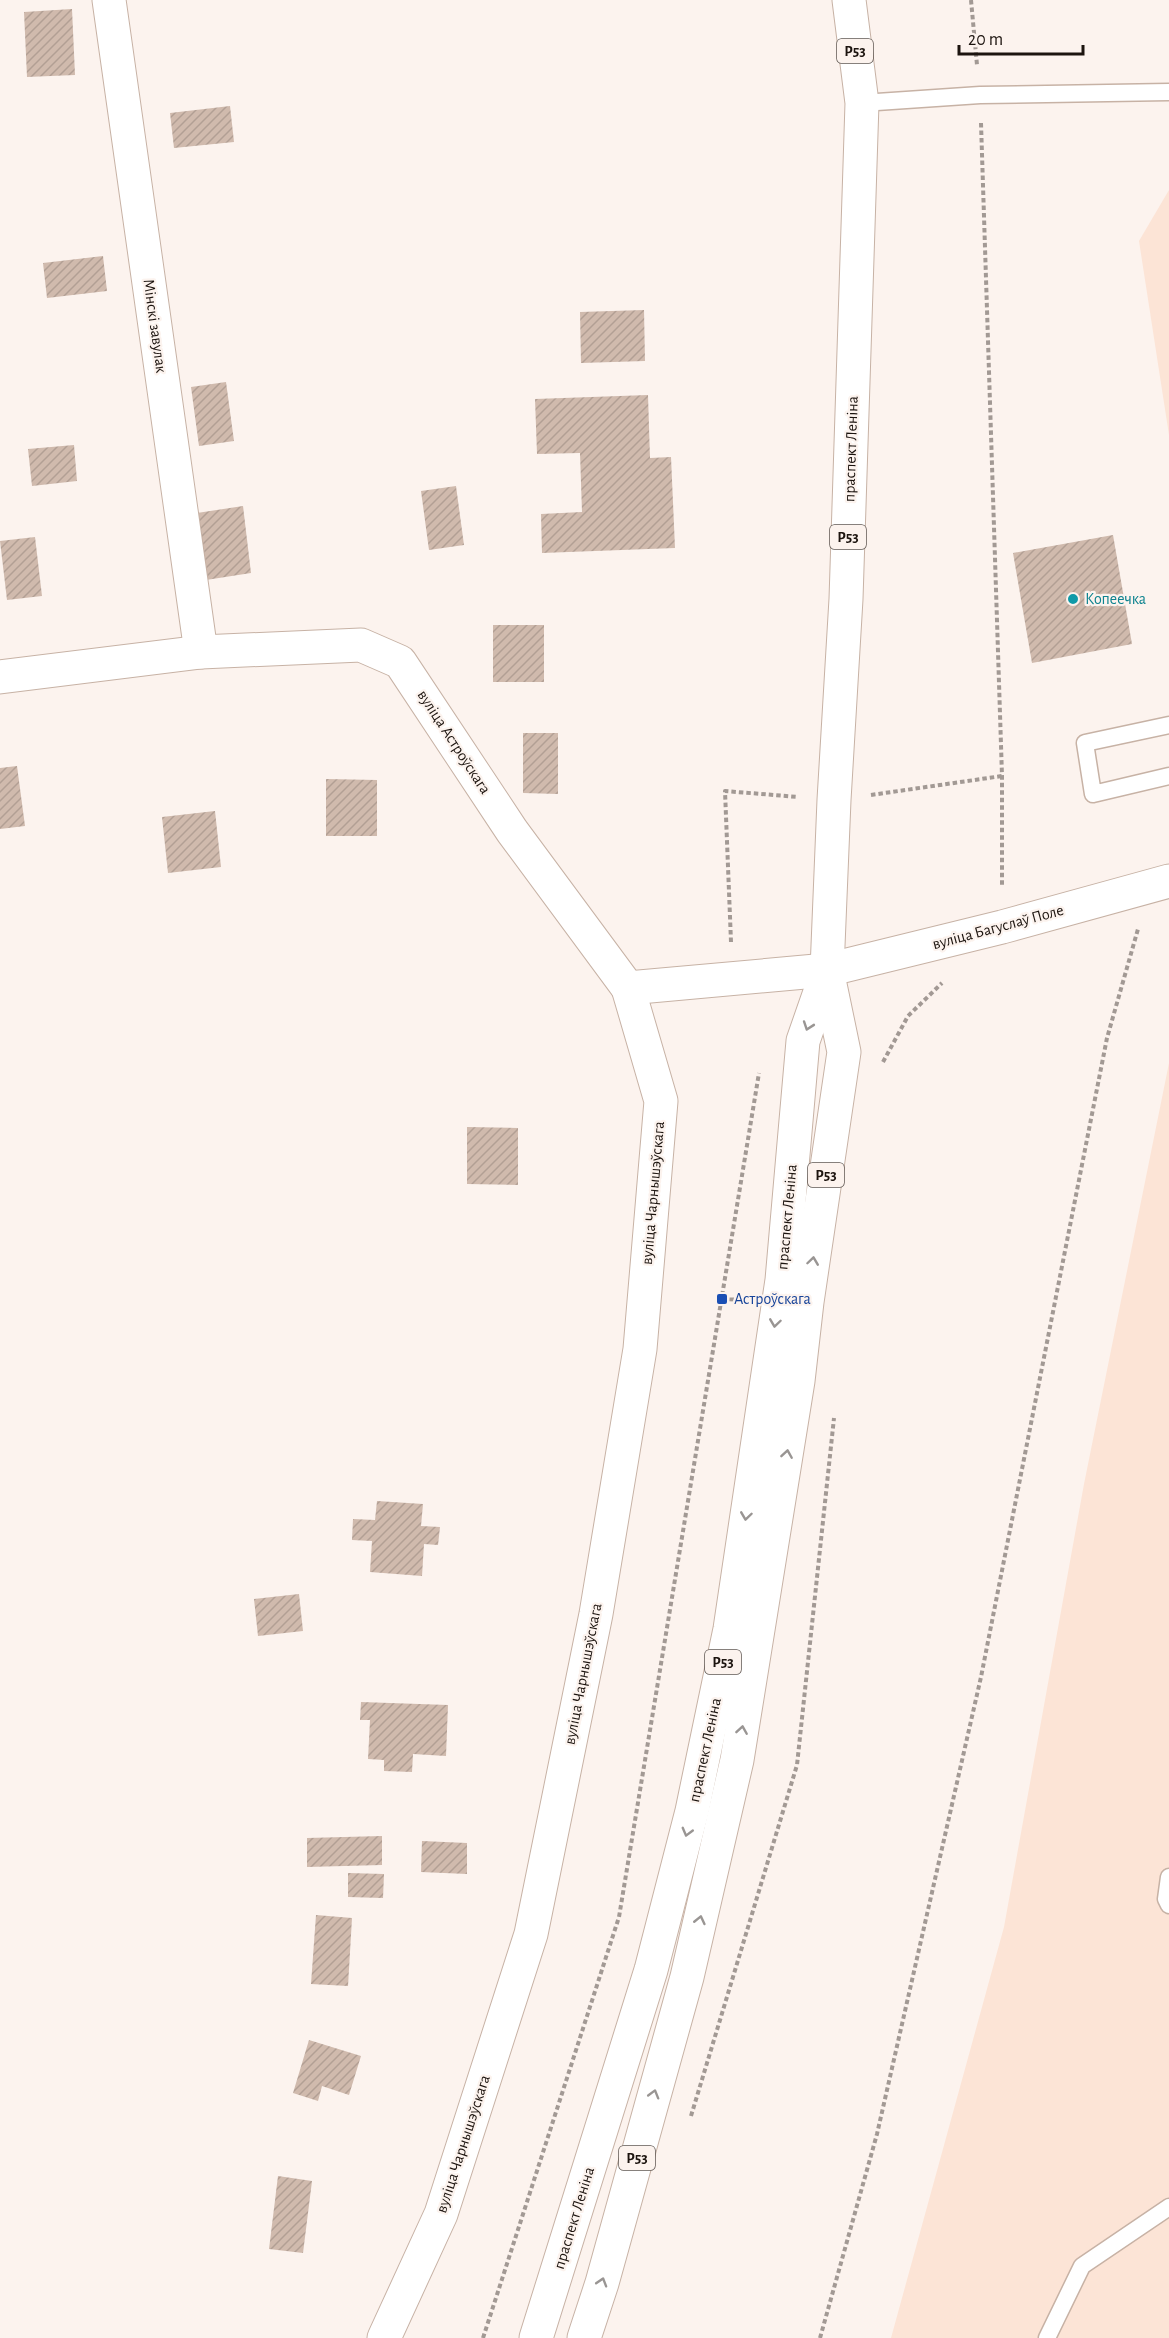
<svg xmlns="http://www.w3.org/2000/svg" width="1169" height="2338" font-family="'Alegreya Sans',sans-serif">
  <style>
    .built { fill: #fce4d6 }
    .building { fill: url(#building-hatch) }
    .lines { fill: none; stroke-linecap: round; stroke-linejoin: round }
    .lane-casing { stroke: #c7b2a5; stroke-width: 19 }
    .street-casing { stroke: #c7b2a5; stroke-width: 35 }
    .secondary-casing { stroke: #c7b2a5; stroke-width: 35 }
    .primary-casing { stroke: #c7b2a5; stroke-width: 35 }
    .path { stroke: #a29994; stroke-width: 4; stroke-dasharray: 4.5 3; stroke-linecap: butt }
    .lane { stroke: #fff; stroke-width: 16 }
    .street { stroke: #fff; stroke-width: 33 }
    .secondary { stroke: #fff; stroke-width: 33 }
    .primary { stroke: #fff; stroke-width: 33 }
    .oneway { stroke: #999593 }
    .culture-dot { fill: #0f9aa8; stroke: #fcf3ee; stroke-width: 2 }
    .transit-dot { fill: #1a4fb4; stroke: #fcf3ee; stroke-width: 2 }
    .labels { text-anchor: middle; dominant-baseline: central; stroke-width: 4.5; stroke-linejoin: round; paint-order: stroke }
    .shield { fill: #fcf3ee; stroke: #5f5752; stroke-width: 1.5 }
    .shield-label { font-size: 15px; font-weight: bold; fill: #1c140f }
    .street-label { font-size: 16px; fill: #1c140f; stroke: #fcf3ee }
    .culture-label { font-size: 16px; fill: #0d838f; stroke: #fcf3ee; text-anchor: start }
    .transit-label { font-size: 16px; fill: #164399; stroke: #fcf3ee; text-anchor: start }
  </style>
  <defs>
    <pattern id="building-hatch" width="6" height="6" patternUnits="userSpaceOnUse" patternTransform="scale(1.5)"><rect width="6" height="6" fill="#d0baad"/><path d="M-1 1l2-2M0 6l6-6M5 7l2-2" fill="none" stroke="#b29f94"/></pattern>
  </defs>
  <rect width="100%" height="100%" fill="#fcf3ee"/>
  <!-- built -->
  <g class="built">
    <polygon points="1169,190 1169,435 1139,241"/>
    <polygon points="1169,1063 1169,2338 891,2338 1004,1927 1084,1484"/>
  </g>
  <!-- building -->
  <g class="building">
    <polygon points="72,9 75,75 27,77 24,12"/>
    <polygon points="230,106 234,142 174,148 170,113"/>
    <polygon points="103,256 107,291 47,298 43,263"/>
    <polygon points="644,310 645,361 581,363 580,312"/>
    <polygon points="226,382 234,441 199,446 191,387"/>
    <polygon points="648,395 650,458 671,457 675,548 542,553 541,514 582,512 580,453 537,454 535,399"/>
    <polygon points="74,445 77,481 32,486 28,449"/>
    <polygon points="456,486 464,545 429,550 421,491"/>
    <polygon points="243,506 251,573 206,580 197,513"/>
    <polygon points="1113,535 1132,644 1032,663 1013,553"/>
    <polygon points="35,537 42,596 7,600 0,541"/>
    <rect x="493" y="625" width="51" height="57"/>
    <polygon points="523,733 558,733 558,794 523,793"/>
    <polygon points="17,766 25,826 0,829 0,768"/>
    <polygon points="326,779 377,780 377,836 326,836"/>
    <polygon points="215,811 221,867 168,873 162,817"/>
    <polygon points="467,1127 518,1128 518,1185 467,1184"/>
    <polygon points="377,1501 423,1504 421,1526 440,1527 438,1545 424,1544 422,1576 370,1572 372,1541 352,1540 353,1519 375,1520"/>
    <polygon points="299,1594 303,1631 258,1636 254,1599"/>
    <polygon points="361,1702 448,1705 446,1756 413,1754 412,1772 384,1771 384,1760 368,1759 370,1720 360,1720"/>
    <polygon points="382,1836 382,1865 307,1867 307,1838"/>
    <polygon points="422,1841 467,1843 467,1874 421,1872"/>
    <polygon points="348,1873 384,1874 383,1898 348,1897"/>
    <polygon points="316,1915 352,1918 348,1986 311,1984"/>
    <polygon points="309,2040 361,2056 349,2095 322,2086 318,2101 293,2093"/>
    <polygon points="278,2176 312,2181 303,2253 269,2249"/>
  </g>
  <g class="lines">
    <defs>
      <g id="lane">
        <polyline points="862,103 980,95 1169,92"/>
        <polyline points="1169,725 1085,743 1093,794 1169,776"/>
        <polyline points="1169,1877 1166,1899 1169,1905"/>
        <polyline points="1047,2338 1082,2266 1169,2207"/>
      </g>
      <g id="street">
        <polyline points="109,0 201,652"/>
        <polyline points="0,677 201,652 361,645 400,662 512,831 628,988 827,970"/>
        <polyline points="384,2338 441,2214 531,1934 596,1614 640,1349 661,1101 628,988"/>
      </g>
      <polyline id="secondary" points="827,970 1002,927 1169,881"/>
      <g id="primary">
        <polyline points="536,2338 651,1970 692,1811 730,1629 782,1280 803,1041 827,972"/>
        <polyline points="584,2338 602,2283 687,1977 737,1760 798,1381 807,1302 844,1052 827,970 834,800 846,599 862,103 849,0"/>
      </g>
    </defs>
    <!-- lane casing -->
    <use href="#lane" class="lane-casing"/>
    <!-- street casing -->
    <use href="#street" class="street-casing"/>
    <!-- secondary casing -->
    <use href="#secondary" class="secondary-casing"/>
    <!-- primary casing -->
    <use href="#primary" class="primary-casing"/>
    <!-- path -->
    <g class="path">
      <polyline points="971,0 977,65"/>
      <polyline points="981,123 1002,776 1002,886"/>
      <polyline points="871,795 1002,776"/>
      <polyline points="731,942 725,791 798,797"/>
      <polyline points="883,1062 908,1016 942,983"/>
      <polyline points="722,1299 742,1300"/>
      <polyline points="691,2116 797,1765 834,1418"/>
      <polyline points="483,2338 619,1917 759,1073"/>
      <polyline points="820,2338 877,2134 981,1677 1107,1038 1138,929"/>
    </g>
    <!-- lane -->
    <use href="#lane" class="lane"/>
    <!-- street -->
    <use href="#street" class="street"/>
    <!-- secondary -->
    <use href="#secondary" class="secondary"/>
    <!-- primary -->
    <use href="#primary" class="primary"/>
  </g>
  <!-- one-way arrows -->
  <defs><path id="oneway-chevron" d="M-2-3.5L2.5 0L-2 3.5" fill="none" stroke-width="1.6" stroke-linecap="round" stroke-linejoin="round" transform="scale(1.5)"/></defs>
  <g class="oneway">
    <use href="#oneway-chevron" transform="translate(808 1026) rotate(109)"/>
    <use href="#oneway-chevron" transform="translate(813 1261) rotate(-82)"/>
    <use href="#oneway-chevron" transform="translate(775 1323) rotate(98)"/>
    <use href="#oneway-chevron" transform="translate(787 1454) rotate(-81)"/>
    <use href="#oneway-chevron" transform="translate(746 1516) rotate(98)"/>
    <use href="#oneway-chevron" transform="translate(742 1730) rotate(-81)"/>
    <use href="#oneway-chevron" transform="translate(687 1832) rotate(105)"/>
    <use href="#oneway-chevron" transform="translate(700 1920) rotate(-77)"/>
    <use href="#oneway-chevron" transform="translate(654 2094) rotate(-74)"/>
    <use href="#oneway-chevron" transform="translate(602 2282) rotate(-73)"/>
  </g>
  <!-- markers -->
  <circle class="culture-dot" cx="1073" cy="599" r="6"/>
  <rect class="transit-dot" x="716" y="1293" width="12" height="12" rx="3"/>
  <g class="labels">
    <!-- shield labels -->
    <g class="shield">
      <rect x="837" y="39" width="36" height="24" rx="4.5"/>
      <rect x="830" y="525" width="36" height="24" rx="4.5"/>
      <rect x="808" y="1163" width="36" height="24" rx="4.5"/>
      <rect x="705" y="1650" width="36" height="24" rx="4.5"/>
      <rect x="619" y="2146" width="36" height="24" rx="4.5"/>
    </g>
    <g class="shield-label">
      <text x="855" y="51">Р53</text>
      <text x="848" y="537">Р53</text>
      <text x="826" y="1175">Р53</text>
      <text x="723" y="1662">Р53</text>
      <text x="637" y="2158">Р53</text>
    </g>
    <!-- street labels -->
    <g class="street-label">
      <text transform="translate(155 326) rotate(82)">Мінскі завулак</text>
      <text transform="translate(851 449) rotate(-88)">праспект Леніна</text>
      <text transform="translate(454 742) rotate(57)">вуліца Астроўскага</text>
      <text transform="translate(998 927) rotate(-15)">вуліца Багуслаў Поле</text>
      <text transform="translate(653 1193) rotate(-85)">вуліца Чарнышэўскага</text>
      <text transform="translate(787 1217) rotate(-85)">праспект Леніна</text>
      <text transform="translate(583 1674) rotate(-79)">вуліца Чарнышэўскага</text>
      <text transform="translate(705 1750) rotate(-78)">праспект Леніна</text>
      <text transform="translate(463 2144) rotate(-72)">вуліца Чарнышэўскага</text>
      <text transform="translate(574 2218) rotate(-73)">праспект Леніна</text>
    </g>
    <!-- culture labels -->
    <g class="culture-label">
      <text x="1085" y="599">Копеечка</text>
    </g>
    <!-- transit labels -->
    <g class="transit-label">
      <text x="734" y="1299">Астроўскага</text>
    </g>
  </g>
  <!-- scale -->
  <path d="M959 45v9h124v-9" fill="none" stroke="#1c140f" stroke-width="3"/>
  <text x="968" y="45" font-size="18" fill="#1c140f" stroke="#fcf3ee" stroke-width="4.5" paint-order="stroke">20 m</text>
</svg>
